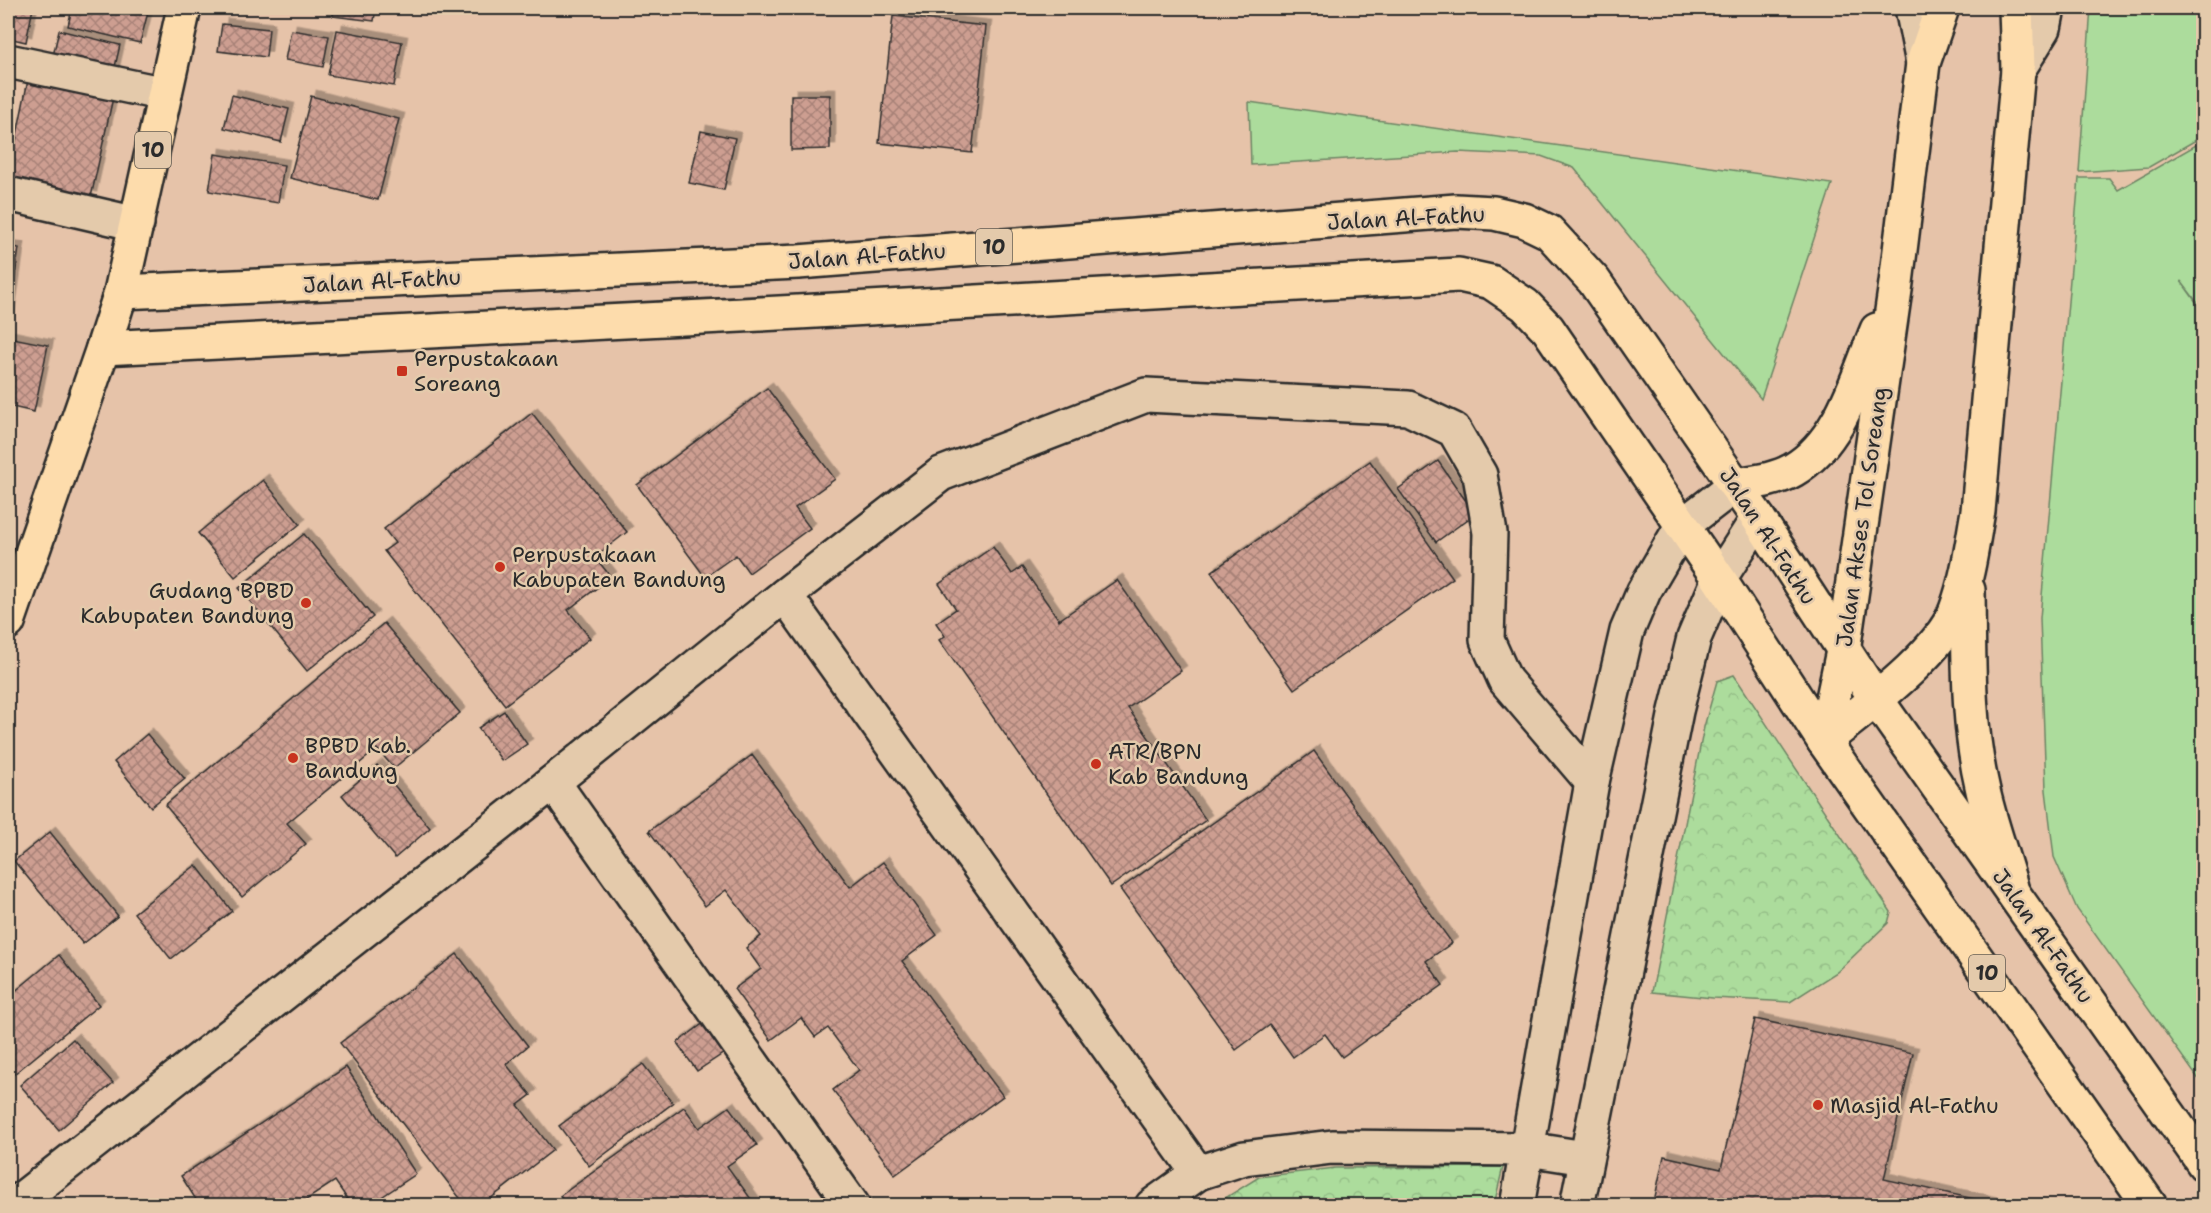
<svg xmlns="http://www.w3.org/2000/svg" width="2211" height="1213" font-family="'Shantell Sans',sans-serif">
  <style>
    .green { fill: #acdc9c; stroke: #6c8464; stroke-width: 1.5 }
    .forest { fill: url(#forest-crowns); stroke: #6c8464; stroke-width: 1.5 }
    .building { fill: url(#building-cross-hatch); stroke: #2b2b2b; stroke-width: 1.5; filter: url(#shadow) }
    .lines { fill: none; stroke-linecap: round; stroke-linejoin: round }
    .minor-casing { stroke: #2b2b2b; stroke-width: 38 }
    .major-casing { stroke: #2b2b2b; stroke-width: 38 }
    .highway-casing { stroke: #2b2b2b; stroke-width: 38 }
    .minor { stroke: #e4caab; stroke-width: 33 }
    .major { stroke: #fddcac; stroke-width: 33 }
    .highway { stroke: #fddcac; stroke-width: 33 }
    .poi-dot { fill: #c8321e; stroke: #e4caab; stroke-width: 2 }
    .labels { text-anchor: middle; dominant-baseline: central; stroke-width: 5; stroke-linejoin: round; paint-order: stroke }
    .shield { fill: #e4caab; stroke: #625b51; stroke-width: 1.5 }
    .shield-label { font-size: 21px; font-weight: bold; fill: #2b2b2b }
    .street-label { font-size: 22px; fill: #2b2b2b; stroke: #e4caab }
    .poi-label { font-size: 22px; fill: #2b2b2b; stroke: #e4caab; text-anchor: start }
  </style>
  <defs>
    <pattern id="forest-crowns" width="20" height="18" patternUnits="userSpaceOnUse" patternTransform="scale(1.5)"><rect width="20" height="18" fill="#acdc9c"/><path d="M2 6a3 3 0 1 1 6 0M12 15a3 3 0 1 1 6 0" fill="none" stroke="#94bd87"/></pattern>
    <pattern id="building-cross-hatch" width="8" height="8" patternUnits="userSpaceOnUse" patternTransform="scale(1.5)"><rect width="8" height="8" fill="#cd9e91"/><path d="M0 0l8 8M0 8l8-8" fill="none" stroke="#a78177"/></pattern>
    <filter id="shadow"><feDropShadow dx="5.5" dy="-5.5" stdDeviation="0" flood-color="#0004"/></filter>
  </defs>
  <rect width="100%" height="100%" fill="#e6c3a9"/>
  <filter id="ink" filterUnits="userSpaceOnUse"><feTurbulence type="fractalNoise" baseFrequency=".0167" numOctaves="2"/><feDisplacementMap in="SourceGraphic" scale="12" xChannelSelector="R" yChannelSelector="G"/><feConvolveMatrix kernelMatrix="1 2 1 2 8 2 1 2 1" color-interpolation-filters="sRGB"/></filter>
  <g filter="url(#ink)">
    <!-- green -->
    <g class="green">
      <polygon points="2091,8 2203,8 2203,136 2149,167 2079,172"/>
      <polygon points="1249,102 1832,184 1761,399 1574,168 1541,156 1458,152 1251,165"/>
      <polygon points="2203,141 2203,310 2181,281 2204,313 2202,1084 2077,909 2054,857 2046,790 2040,618 2079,178 2109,178 2118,190"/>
    </g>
    <!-- forest -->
    <g class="forest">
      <polygon points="1734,675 1891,912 1888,923 1837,972 1790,1002 1713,998 1652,992 1704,727 1717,681"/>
      <polygon points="1503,1167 1494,1205 1214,1205 1259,1177 1335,1168"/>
    </g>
    <!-- building -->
    <g class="building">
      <polygon points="8,8 33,8 26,42 8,38"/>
      <polygon points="72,8 149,8 140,43 68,26"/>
      <polygon points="333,8 376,8 374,21 333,16"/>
      <polygon points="893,16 986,26 972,153 879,143"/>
      <polygon points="222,24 269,29 266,57 218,51"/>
      <polygon points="59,30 120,45 114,71 53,56"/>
      <polygon points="291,30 329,36 323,67 285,60"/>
      <polygon points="337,30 402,42 394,86 328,75"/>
      <polygon points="29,75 114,93 91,197 8,179"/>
      <polygon points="232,95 289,109 281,142 224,128"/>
      <polygon points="791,95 830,95 830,149 791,150"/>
      <polygon points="311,96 399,119 378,200 290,178"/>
      <polygon points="701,131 735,138 724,190 689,183"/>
      <polygon points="215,154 284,165 278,203 209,191"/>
      <polygon points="8,246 19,248 8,325"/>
      <polygon points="8,337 48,345 34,412 8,406"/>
      <polygon points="767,388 835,479 795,508 810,528 749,573 736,555 705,577 637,485"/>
      <polygon points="532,413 627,532 595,557 611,577 568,610 590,638 505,705 384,551 395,543 384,529"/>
      <polygon points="1370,461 1453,578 1294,689 1211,572"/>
      <polygon points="1438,461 1475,514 1436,542 1398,489"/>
      <polygon points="263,480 300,524 235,577 198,533"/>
      <polygon points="304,534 373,617 307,671 239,588"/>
      <polygon points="993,547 1012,574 1022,567 1059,620 1117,580 1181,671 1128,708 1206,820 1111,886 939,640 945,636 936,623 956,609 939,584"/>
      <polygon points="384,623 460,713 394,768 377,749 287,823 306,844 242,897 165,805"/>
      <polygon points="504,711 527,744 502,761 478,728"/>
      <polygon points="147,734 185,779 151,807 114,762"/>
      <polygon points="1314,751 1452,943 1426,961 1443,985 1342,1057 1325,1034 1293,1057 1270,1025 1236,1050 1120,889"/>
      <polygon points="752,755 850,887 883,862 937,935 902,961 1003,1096 895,1175 833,1090 859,1070 828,1028 815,1037 801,1018 771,1040 734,989 761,969 746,948 761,936 726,890 705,906 649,831"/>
      <polygon points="377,765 430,828 395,858 342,795"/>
      <polygon points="50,832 118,916 83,944 14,861"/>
      <polygon points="196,865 232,911 171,959 134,913"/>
      <polygon points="457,954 528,1046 506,1064 531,1095 518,1105 553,1150 481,1206 466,1206 340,1043"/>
      <polygon points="59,955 99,1005 8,1079 8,997"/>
      <polygon points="1755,1019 1913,1053 1884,1179 1997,1204 1996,1206 1653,1206 1664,1156 1721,1169"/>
      <polygon points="705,1022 727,1051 697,1071 677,1043"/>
      <polygon points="73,1039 113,1083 59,1130 20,1085"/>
      <polygon points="643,1064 673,1103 589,1166 559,1126"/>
      <polygon points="346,1067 416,1174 368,1206 352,1206 335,1181 297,1206 200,1206 181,1176"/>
      <polygon points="684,1107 699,1128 729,1107 757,1145 727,1166 756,1206 567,1206 560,1196"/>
    </g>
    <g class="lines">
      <defs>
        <g id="minor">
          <polyline points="1912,8 1923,63"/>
          <polyline points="8,61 165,94"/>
          <polyline points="2018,70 2044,28 2048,8"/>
          <polyline points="8,194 137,224"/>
          <polyline points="553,782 853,1206"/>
          <polyline points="1585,1158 1528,1149 1332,1147 1244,1158 1198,1173 785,595 941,474 1146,395 1408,408 1454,430 1480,475 1490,533 1487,640 1505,680 1592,782"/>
          <polyline points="13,1206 553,782 785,595"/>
          <polyline points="1152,1206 1198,1173"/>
          <polyline points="1517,1206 1592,782 1627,631 1644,591 1682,526 1735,485"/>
          <polyline points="1577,1206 1676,711 1694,638 1719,579 1758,518"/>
        </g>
        <g id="major">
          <path d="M1735,485C1754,482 1776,480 1793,470C1841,442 1857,378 1877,330"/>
          <path d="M1968,590C1969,655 1967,722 1982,786C1989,820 2002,854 2011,887"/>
          <polyline points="8,622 103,348"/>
          <path d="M1824,741C1862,710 1939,655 1956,610C1968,578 1972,545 1978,511L2018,70L2016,8"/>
          <polyline points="1824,741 1843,651 1896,283 1923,63 1942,8"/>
        </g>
        <g id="highway">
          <polyline points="184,8 121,292 103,348 798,312 1459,275 1491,282 1525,305 1548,329 1719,579 1824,741 2150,1206"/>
          <polyline points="121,292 798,262 1456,211 1494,213 1524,220 1549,232 1594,281 1758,518 1876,699 2204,1164"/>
        </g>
      </defs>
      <!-- minor casing -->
      <use href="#minor" class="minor-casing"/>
      <!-- major casing -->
      <use href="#major" class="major-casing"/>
      <!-- highway casing -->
      <use href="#highway" class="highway-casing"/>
      <!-- minor -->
      <use href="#minor" class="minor"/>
      <!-- major -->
      <use href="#major" class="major"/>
      <!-- highway -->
      <use href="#highway" class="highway"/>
    </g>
  </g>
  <!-- markers -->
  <g class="poi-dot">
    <rect x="396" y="365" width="12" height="12" rx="3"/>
    <circle cx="500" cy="567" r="6"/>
    <circle cx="306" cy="603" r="6"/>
    <circle cx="293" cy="758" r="6"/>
    <circle cx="1096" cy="764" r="6"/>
    <circle cx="1818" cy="1105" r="6"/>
  </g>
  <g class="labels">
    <!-- shield labels -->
    <g class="shield">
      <rect x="135" y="132" width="36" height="36" rx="4.5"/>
      <rect x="976" y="229" width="36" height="36" rx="4.5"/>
      <rect x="1969" y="955" width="36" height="36" rx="4.5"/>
    </g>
    <g class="shield-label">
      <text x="153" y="150">10</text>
      <text x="994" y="247">10</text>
      <text x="1987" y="973">10</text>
    </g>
    <!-- street labels -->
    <g class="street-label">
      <text transform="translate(1406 218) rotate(-3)">Jalan Al-Fathu</text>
      <text transform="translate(867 256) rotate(-4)">Jalan Al-Fathu</text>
      <text transform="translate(382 281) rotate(-3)">Jalan Al-Fathu</text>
      <text transform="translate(1862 517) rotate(-82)">Jalan Akses Tol Soreang</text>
      <text transform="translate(1768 536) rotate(57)">Jalan Al-Fathu</text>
      <text transform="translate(2043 936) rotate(55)">Jalan Al-Fathu</text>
    </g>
    <!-- poi labels -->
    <g class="poi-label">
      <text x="414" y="358">Perpustakaan<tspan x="414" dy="25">Soreang</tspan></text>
      <text x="512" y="554">Perpustakaan<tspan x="512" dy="25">Kabupaten Bandung</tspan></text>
      <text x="294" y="590" text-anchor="end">Gudang BPBD<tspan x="294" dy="25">Kabupaten Bandung</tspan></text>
      <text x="305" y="745">BPBD Kab.<tspan x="305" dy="25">Bandung</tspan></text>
      <text x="1108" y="751">ATR/BPN<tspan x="1108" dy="25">Kab Bandung</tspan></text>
      <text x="1830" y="1105">Masjid Al-Fathu</text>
    </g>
  </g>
  <!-- margin -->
  <rect width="2211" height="1213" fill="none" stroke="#e4caab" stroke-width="30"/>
  <rect x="15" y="15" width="2181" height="1183" fill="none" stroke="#2b2b2b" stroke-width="2" filter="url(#ink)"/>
</svg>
